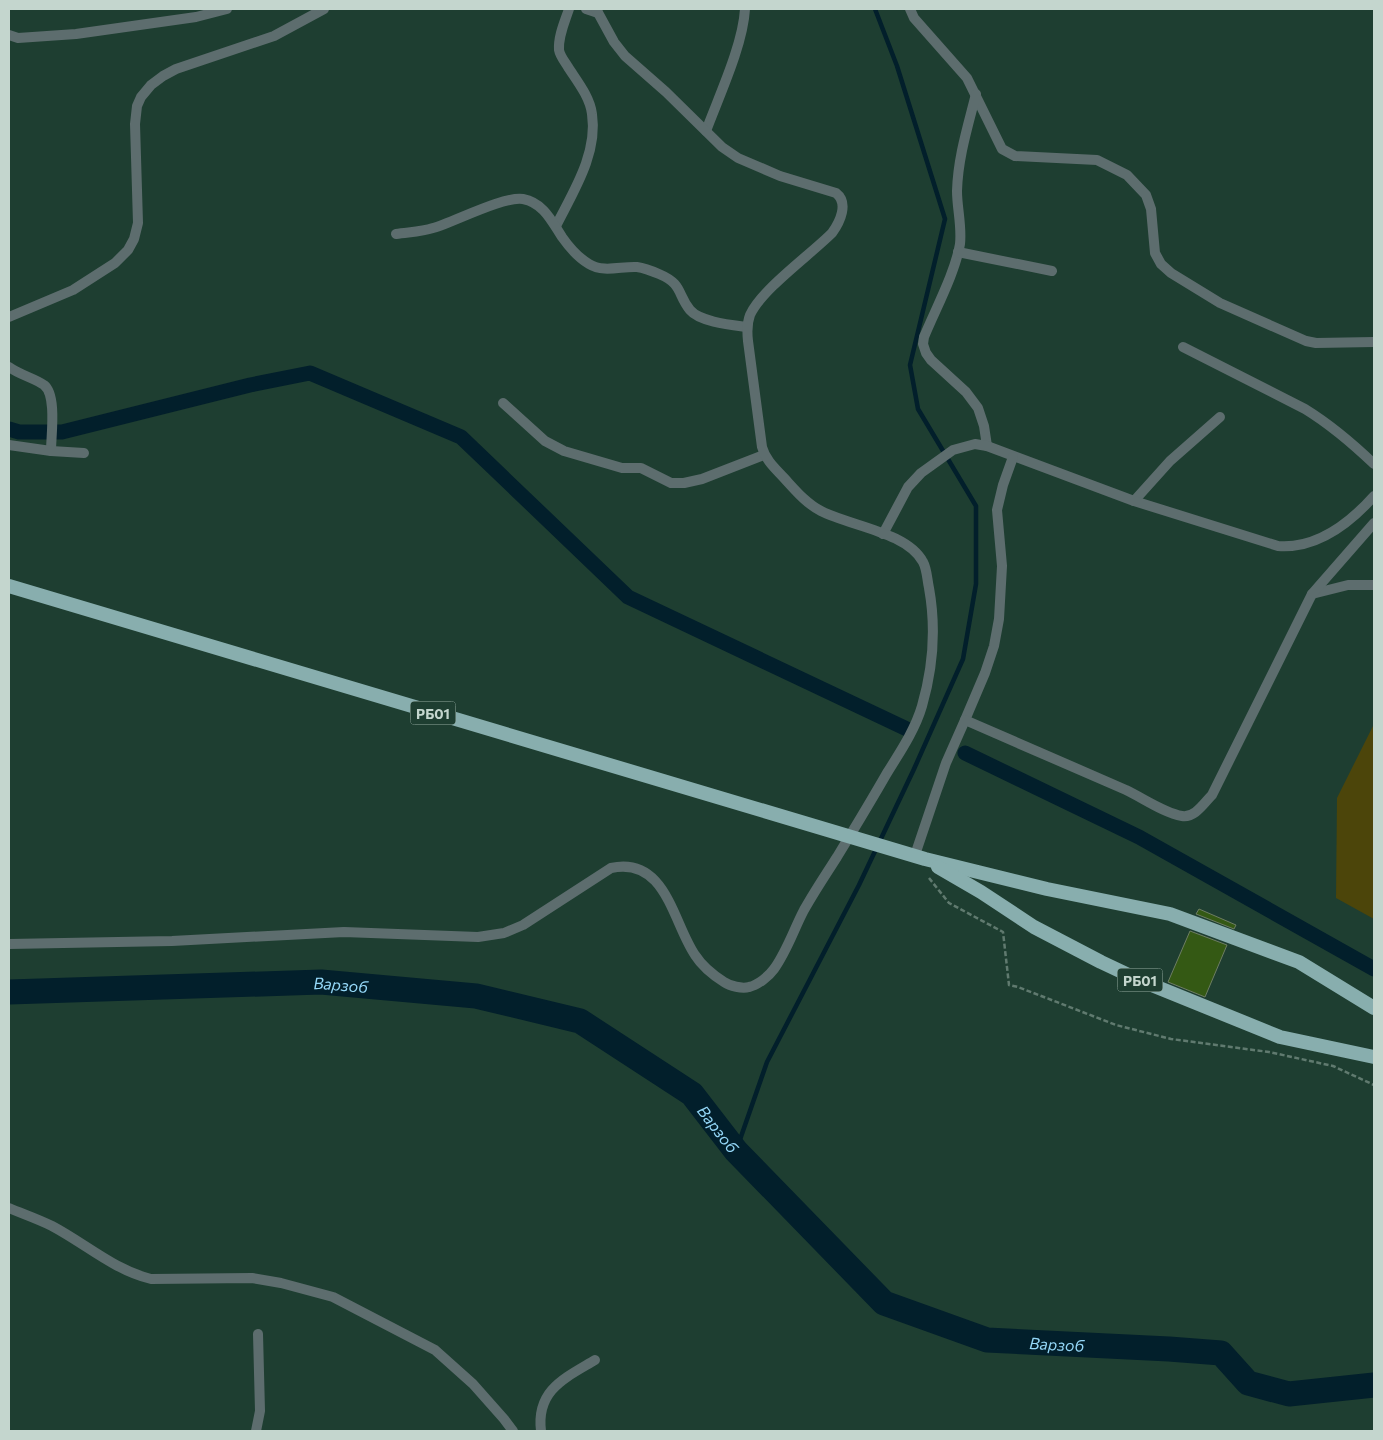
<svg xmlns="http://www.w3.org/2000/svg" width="1383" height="1440" font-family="Commissioner,sans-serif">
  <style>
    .green { fill: #4c450a }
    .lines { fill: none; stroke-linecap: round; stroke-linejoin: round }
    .stream { stroke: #021f2b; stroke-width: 4.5 }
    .canal { stroke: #021f2b; stroke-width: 15 }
    .river { stroke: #021f2b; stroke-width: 25 }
    .building { fill: #345914; stroke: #6d7d63 }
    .path { stroke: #607a6f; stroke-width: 2.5; stroke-dasharray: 5 2.5; stroke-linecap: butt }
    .minor { stroke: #5d6d6e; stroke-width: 10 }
    .trunk { stroke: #88aeae; stroke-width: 14 }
    .labels { text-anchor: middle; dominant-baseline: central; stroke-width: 4.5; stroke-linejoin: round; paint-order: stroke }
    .shield { fill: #1e3e31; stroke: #92a89f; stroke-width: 1 }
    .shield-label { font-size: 14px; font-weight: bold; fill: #c4d6ce }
    .water-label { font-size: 16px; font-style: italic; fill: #94d7f7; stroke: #1e3e31 }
  </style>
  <rect width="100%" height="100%" fill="#1e3e31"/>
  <!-- green -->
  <polygon class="green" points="1374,724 1374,919 1336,898 1337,798"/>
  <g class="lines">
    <!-- stream -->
    <polyline class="stream" points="736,1151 767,1062 859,885 914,769 963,659 976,584 976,506 918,409 910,365 945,219 897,66 875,9"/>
    <!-- canal -->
    <g class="canal">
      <polyline points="9,429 19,432 62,432 250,385 310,373 461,437 628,597 909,730"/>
      <polyline points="965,753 1139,837 1374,969"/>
    </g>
    <!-- river -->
    <path class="river" id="s1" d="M9,992L321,982L476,996L580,1021L692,1094L736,1151L884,1303L987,1340L1169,1349L1221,1353L1248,1383L1289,1394L1374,1385"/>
  </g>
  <!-- building -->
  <g class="building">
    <polygon points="1199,909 1236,925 1234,929 1196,914"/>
    <polygon points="1190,931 1227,945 1205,997 1168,982"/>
  </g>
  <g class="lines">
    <!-- path -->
    <polyline class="path" points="929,878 949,903 1003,932 1009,985 1018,987 1116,1025 1171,1039 1269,1052 1333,1066 1374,1085"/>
    <!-- minor -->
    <g class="minor">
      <polyline points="586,9 598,13"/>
      <polyline points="910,9 914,18 967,78 1002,149 1015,156 1097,160 1127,175 1146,195 1151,209 1155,253 1161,264 1171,273 1220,303 1306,341 1316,343 1374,342"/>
      <polyline points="9,35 18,38 76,34 196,17 227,9"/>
      <path d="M976,94C968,126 958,157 957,191C957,208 962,226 960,244C955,273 936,308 924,337L923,344L926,353L931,360L966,392L978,408L984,426L987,446"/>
      <path d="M706,131C719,96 743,45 745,9"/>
      <path d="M556,226C573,192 598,154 592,114C590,97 577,81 568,67C565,62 560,56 559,50C558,36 565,21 569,9"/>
      <path d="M396,234C408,232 421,232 433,228C454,222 503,196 523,199C544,203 552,222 562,237C569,247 579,258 589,264C604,273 621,266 637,267C644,268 652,271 659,274C683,284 677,294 690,310C700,322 732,325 747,327"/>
      <polyline points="958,252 1052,271"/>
      <polyline points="9,317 73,290 115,263 128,250 134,239 138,223 135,124 137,106 141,97 151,85 163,76 176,69 274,36 324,9"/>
      <path d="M1183,347L1305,409C1331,425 1352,443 1374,464"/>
      <path d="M9,367C20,375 34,378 44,385C57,395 51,436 51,451"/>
      <polyline points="503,403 545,441 564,451 622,468 641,468 671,483 684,483 702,479 764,455"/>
      <polyline points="9,445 51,451 84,453"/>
      <polyline points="1134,501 1170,461 1220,417"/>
      <path d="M883,534L908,487L921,473L953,450L975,444L987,446L1134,501L1278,546C1317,549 1349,524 1374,496"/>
      <polyline points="1312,594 1348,585 1374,585"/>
      <polyline points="965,720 985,673 994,646 999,619 1002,566 997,510 1003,485 1013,457"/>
      <path d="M915,855L946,763L965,720C1019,744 1073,767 1126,790C1143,798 1164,813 1182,816C1195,818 1204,803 1212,795L1312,594L1374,523"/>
      <path d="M9,944L172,941L344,932L478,937L504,933L523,925L611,868C666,856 673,923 695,955C702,966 713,975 724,982C730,986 742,989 749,987C758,985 769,976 774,969C787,951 794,929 804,910C814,892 826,874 837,857C854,829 871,801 887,773C900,752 915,730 922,706C933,668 936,627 929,588C927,579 927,569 923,562C907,532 850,526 821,511C807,504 796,491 785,479C776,469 766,461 762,447L748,341C747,332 747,323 750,315C762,289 810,255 832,233C840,222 849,203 836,193L780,176L738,158L722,147L666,92L625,56L614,42L596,9"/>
      <path d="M9,1208C23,1214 38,1219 52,1226C86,1244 114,1270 151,1279L252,1278L281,1283L333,1297L435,1350L473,1384L504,1419L513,1431"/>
      <polyline points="256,1431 260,1411 258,1334"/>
      <path d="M541,1431C536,1390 565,1378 595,1360"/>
    </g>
    <!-- trunk -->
    <g class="trunk">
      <polyline points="9,586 925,859 1047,889 1170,914 1299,962 1374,1008"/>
      <polyline points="938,867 981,892 1034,927 1101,962 1137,979 1280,1037 1374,1057"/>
    </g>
  </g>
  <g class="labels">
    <!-- shield labels -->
    <g class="shield">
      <rect x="410.5" y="701.5" width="45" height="23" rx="4"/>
      <rect x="1117.5" y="968.5" width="45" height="23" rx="4"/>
    </g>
    <g class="shield-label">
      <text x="433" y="713">РБ01</text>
      <text x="1140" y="980">РБ01</text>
    </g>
    <!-- water labels -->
    <g class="water-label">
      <text stroke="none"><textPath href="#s1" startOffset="332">Варзоб</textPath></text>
      <text stroke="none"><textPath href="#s1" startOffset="752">Варзоб</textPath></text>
      <text stroke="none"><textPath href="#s1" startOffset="1172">Варзоб</textPath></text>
    </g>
  </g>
  <!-- border -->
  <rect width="1383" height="1440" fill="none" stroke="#c4d6ce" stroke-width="20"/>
</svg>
